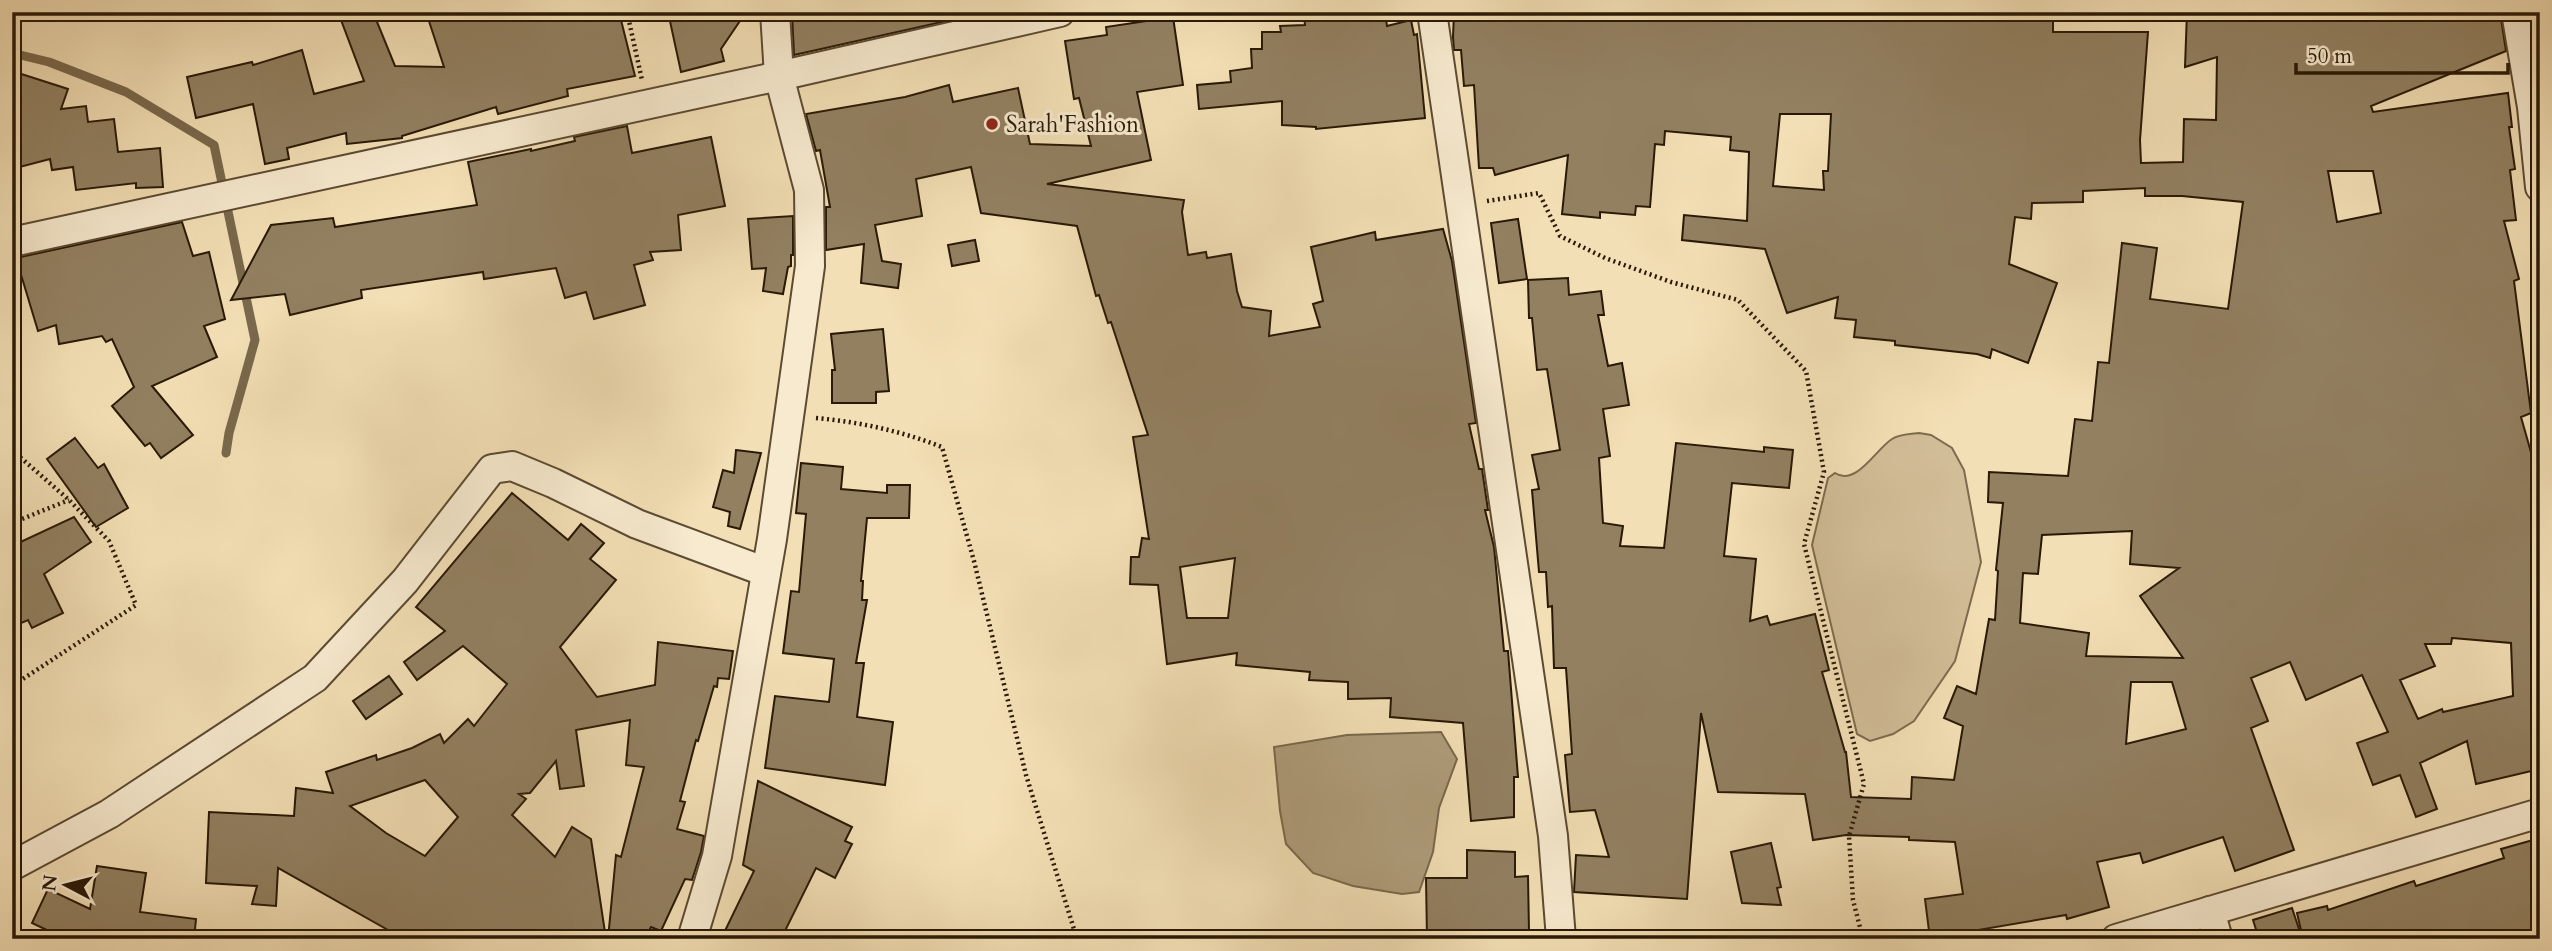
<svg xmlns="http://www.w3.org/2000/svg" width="2552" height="951" font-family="Cardo,serif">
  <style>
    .green { fill: #d1bd97; stroke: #7d6b4e; stroke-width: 2 }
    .water { fill: #ae9c7a; stroke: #79684c; stroke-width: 2 }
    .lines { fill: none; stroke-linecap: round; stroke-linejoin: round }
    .stream { stroke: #79684c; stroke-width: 9 }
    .building { fill: #928061; stroke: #291906; stroke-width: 2; fill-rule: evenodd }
    .minor-casing { stroke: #5c4a32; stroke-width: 32 }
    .path { stroke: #291906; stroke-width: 4.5; stroke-dasharray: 2 3.5; stroke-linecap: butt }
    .minor { stroke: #f7eacf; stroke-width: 28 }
    .poi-dot { fill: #8f2418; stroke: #f7eacf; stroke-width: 2.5 }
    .labels { text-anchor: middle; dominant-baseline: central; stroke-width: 6; stroke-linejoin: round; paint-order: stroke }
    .poi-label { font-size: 23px; fill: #291906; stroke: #f7eacf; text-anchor: start }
  </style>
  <rect width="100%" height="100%" fill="#f3dfb5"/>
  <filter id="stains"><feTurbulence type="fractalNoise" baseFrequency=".00286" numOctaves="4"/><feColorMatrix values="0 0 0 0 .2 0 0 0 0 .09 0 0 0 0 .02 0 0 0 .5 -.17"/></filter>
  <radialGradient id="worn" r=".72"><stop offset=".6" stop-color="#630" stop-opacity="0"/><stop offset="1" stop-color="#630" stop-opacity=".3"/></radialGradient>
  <!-- green -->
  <path class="green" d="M1919,433L1931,435L1952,448L1964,470L1981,562L1955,661L1914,721L1893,734L1870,741L1857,734L1812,545L1828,478L1835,473C1856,487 1876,449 1892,439C1899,434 1910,434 1919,433Z"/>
  <!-- water -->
  <polygon class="water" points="1441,732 1457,759 1439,808 1433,852 1419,892 1402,894 1353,886 1313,873 1286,844 1280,811 1274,747 1347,735"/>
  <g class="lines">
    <!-- stream -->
    <polyline class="stream" points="12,53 49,62 126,92 214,145 255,340 229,433 226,453"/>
  </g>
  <!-- building -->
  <g class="building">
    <polygon points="338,12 373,12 395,66 444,67 426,12 619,12 635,76 567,89 568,96 498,114 496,107 402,136 402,138 347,144 346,133 287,148 289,159 265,164 253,104 196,118 187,77 252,62 253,65 302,50 314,94 364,81"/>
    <polygon points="668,12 746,12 721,49 724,61 681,72"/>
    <polygon points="792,12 959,12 960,18 794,55"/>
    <polygon points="1342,12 1385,12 1387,26 1411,20 1414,35 1417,34 1425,118 1316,129 1316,127 1282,125 1282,101 1199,109 1197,85 1231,82 1230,71 1252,68 1251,49 1262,49 1262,32 1281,32 1280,26 1305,25 1304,16"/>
    <path d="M1454,12H2053V32H2148L2140,140L2141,163L2183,162L2184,119L2216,120L2217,57L2185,67L2187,12H2500L2506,51L2371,106L2373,112L2508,93L2512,127H2509L2515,169L2510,170L2516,220L2504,221L2519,279L2514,281L2531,413L2521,417L2540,484V769L2476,784L2467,741L2420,763L2437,809L2416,817L2400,775L2373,785L2357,743L2388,732L2362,675L2306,700L2290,662L2251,678L2268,721L2251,728L2294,850L2235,871L2223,837L2143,863L2140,853L2097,862L2109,907L2067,919L2066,915L1972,931L1973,939H1930L1925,899L1963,894L1955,842L1909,840V837L1846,835L1813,840L1805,794L1718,792L1701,713L1687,899L1574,892L1576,855L1609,857L1595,810L1570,812L1565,755L1572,754L1566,668H1554L1552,606L1548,607L1546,572H1539L1532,490L1539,489L1532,455L1560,450L1547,369L1537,370L1532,318H1529L1528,280L1568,278L1569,295L1601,291L1604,315H1598L1608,366L1622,363L1629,405L1603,409L1610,456L1599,458L1603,523L1623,526L1620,546L1664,548L1676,443L1764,452V447L1793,450L1789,488L1732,483L1724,556L1756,559L1750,621L1767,616L1770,625L1815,614L1829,670L1822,672L1845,752H1846L1851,797L1911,799L1912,777L1954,780L1963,726L1944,718L1957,686L1976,694L1989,619L1995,620L1998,571L1996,570L2003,503L1988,502L1989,472L2068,476L2075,419L2092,421L2098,362L2109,363L2122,243L2157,248L2150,299L2228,309L2243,202L2182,196H2145V188L2083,191V202L2032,203L2031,219L2015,217L2009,264L2057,283L2028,363L1992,349L1990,358L1977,354L1895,345V341L1854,337L1856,320L1835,318L1838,297L1787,313L1765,249L1682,240L1684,215L1747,221L1749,152L1730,150L1731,137L1665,131L1664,145L1655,144L1650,207L1636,206L1635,215L1600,212V218L1562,214L1568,155L1495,175L1493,168H1479L1474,85L1464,86L1461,50H1454L1453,37ZM1780,114H1831L1828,171H1823L1824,190L1773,186ZM2328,171H2373L2381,213L2337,222ZM2132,531L2130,564L2179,568L2140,596L2183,658L2086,656L2089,633L2020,623L2023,573L2038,574L2042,535ZM2452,638L2511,643L2513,696L2443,712L2442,709L2418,719L2400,680L2435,666L2425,644H2451ZM2131,682H2172L2186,729L2126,744Z"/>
    <path d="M1173,17L1183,85L1137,92L1151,160L1047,184L1184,200L1182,212L1188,255L1206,252L1207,258L1231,254L1237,291L1242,307L1271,311L1269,336L1320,327L1313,304L1323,301L1311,247L1375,232L1376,240L1443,229L1452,261L1476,423L1469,424L1479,469H1482L1488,510H1485L1494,547L1504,651H1508L1518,777H1514V817L1471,821L1463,723L1390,717L1391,698L1348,699V682L1309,680L1310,672L1236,665L1237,653L1167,664L1158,585L1130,584L1131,557H1139L1142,538L1149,539L1133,437L1148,435L1111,322L1108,323L1099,295L1096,296L1077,226L981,213L971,167L916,179L922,216L875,225L882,261L901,264L898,288L861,283L864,244L826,250V207H830L820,150L816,151L806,114L905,97L949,85L953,102L1018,88L1030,144L1091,146L1079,98L1074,99L1065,41L1107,35L1106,27ZM1235,558L1228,618H1187L1180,567Z"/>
    <polygon points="12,71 68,89 61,109 86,106 88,122 114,119 118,152 160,148 163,187 136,188 136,183 76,190 73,167 52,170 50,159 12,169"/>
    <polygon points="627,126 632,153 711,137 725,206 678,215 681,250 650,252 653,260 634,265 645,305 594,319 586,292 565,298 556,268 484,279 483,272 361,290 362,298 290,315 285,294 231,300 271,225 333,218 335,227 477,205 468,162 531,149 531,151 575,141 574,137"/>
    <polygon points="793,216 793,255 791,255 791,266 788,267 783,294 763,291 766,268 752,269 748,219"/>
    <polygon points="1518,219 1527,279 1499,283 1491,223"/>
    <polygon points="182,222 193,256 209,252 225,319 204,326 217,357 152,386 193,435 161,458 150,443 145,446 112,406 134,387 112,339 106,342 102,336 59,344 56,325 38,331 16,258"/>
    <polygon points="975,240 979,261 952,266 948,245"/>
    <polygon points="883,329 889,391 876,392 876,403 832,403 832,370 835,370 831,334"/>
    <polygon points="75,438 98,468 104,464 128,508 96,527 47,459"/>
    <polygon points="736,450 761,453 740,529 728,526 730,512 713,507 723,470 734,473"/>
    <polygon points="801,463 843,467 841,489 887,493 887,485 910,485 909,518 867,518 861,581 863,581 862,600 867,600 856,663 864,663 857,717 893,722 885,785 765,768 775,696 829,702 834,659 783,653 791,591 799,592 806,514 796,513"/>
    <path d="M512,493L568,540L581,524L604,543L590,559L616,580L560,647L597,697L655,685L658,642L733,651L729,679L718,678L717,687L714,686L698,741L696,740L680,801L685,802L677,829L704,836L701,852L692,880L685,879L661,931L651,927L645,939H608L616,855L621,857L644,767L626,765L630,720L576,730L584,786L560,789L556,761L530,793L519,794L526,799L512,815L555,857L572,827L591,839L606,939H404L278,868L276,906L252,904L257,886L206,883L209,812L294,816L296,788L333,793L326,772L376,755L377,760L412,748L440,734L444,743L468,719L474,726L507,684L463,646L417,680L404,662L445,631L416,607ZM425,780L458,817L425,856L386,833L350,806Z"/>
    <polygon points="74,517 91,542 44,574 63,613 32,628 28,620 12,627 12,546"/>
    <polygon points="389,676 402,694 366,719 353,701"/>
    <polygon points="758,781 852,827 845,841 852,844 835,878 816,868 781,939 721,939 754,871 743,865"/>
    <polygon points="2540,838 2540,939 2303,939 2297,913 2327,906 2328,910 2414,881 2416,886 2504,858 2501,849"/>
    <polygon points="1771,843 1781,887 1777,888 1781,905 1742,903 1731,852"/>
    <polygon points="1467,850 1515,852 1515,877 1528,876 1529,931 1481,932 1481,939 1427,939 1426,878 1467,878"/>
    <polygon points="97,866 146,873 140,912 196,919 194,939 116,939 57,930 55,934 32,923 48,889 90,909"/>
    <polygon points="2292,908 2300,932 2277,939 2259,939 2253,920"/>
  </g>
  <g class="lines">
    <defs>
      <g id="minor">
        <polyline points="1432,12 1553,836 1561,939"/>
        <polyline points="2516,12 2532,107 2540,187"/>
        <polyline points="12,242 779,76 1060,12"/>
        <polyline points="12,866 109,814 315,678 405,581 492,469 512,466 553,483 637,524 766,572"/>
        <polyline points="2210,911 2218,939"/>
        <polyline points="692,939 717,856 772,539 810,266 809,190 779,76 775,12"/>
        <polyline points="2116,939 2540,813"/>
      </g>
    </defs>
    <!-- minor casing -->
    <use href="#minor" class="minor-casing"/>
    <!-- path -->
    <g class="path">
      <polyline points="627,12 642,80"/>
      <polyline points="1487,201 1539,193 1560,236 1605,258 1671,282 1738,300 1806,371 1824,472 1804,544 1864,784 1849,836 1853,900 1863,939"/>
      <path d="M816,418C860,422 901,431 942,447L974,561L1026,775L1077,939"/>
      <polyline points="12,450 69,500 109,541 136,605 12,686"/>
      <polyline points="12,523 69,500"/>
    </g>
    <!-- minor -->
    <use href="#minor" class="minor"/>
  </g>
  <!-- markers -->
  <circle class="poi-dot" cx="992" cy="124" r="7"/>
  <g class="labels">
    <!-- poi labels -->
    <g class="poi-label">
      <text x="1006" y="124">Sarah'Fashion</text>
    </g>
  </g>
  <!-- margin -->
  <rect width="2552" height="951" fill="none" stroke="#f3dfb5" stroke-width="42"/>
  <rect x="14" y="14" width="2524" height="923" fill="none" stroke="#291906" stroke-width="3.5"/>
  <rect x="21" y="21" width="2510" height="909" fill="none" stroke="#291906" stroke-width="2"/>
  <!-- north arrow -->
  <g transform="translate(66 885) rotate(277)" stroke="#f7eacf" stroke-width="5" paint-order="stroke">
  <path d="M0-5L12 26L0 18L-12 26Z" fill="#291906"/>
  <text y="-10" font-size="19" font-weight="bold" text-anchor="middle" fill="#291906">N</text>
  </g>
  <!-- scale -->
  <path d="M2296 63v10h212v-10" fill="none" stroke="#291906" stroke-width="3.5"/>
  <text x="2307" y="63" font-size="21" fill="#291906" stroke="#f7eacf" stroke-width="5" paint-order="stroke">50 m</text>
  <rect width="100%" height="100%" filter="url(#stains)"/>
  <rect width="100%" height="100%" fill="url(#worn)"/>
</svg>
